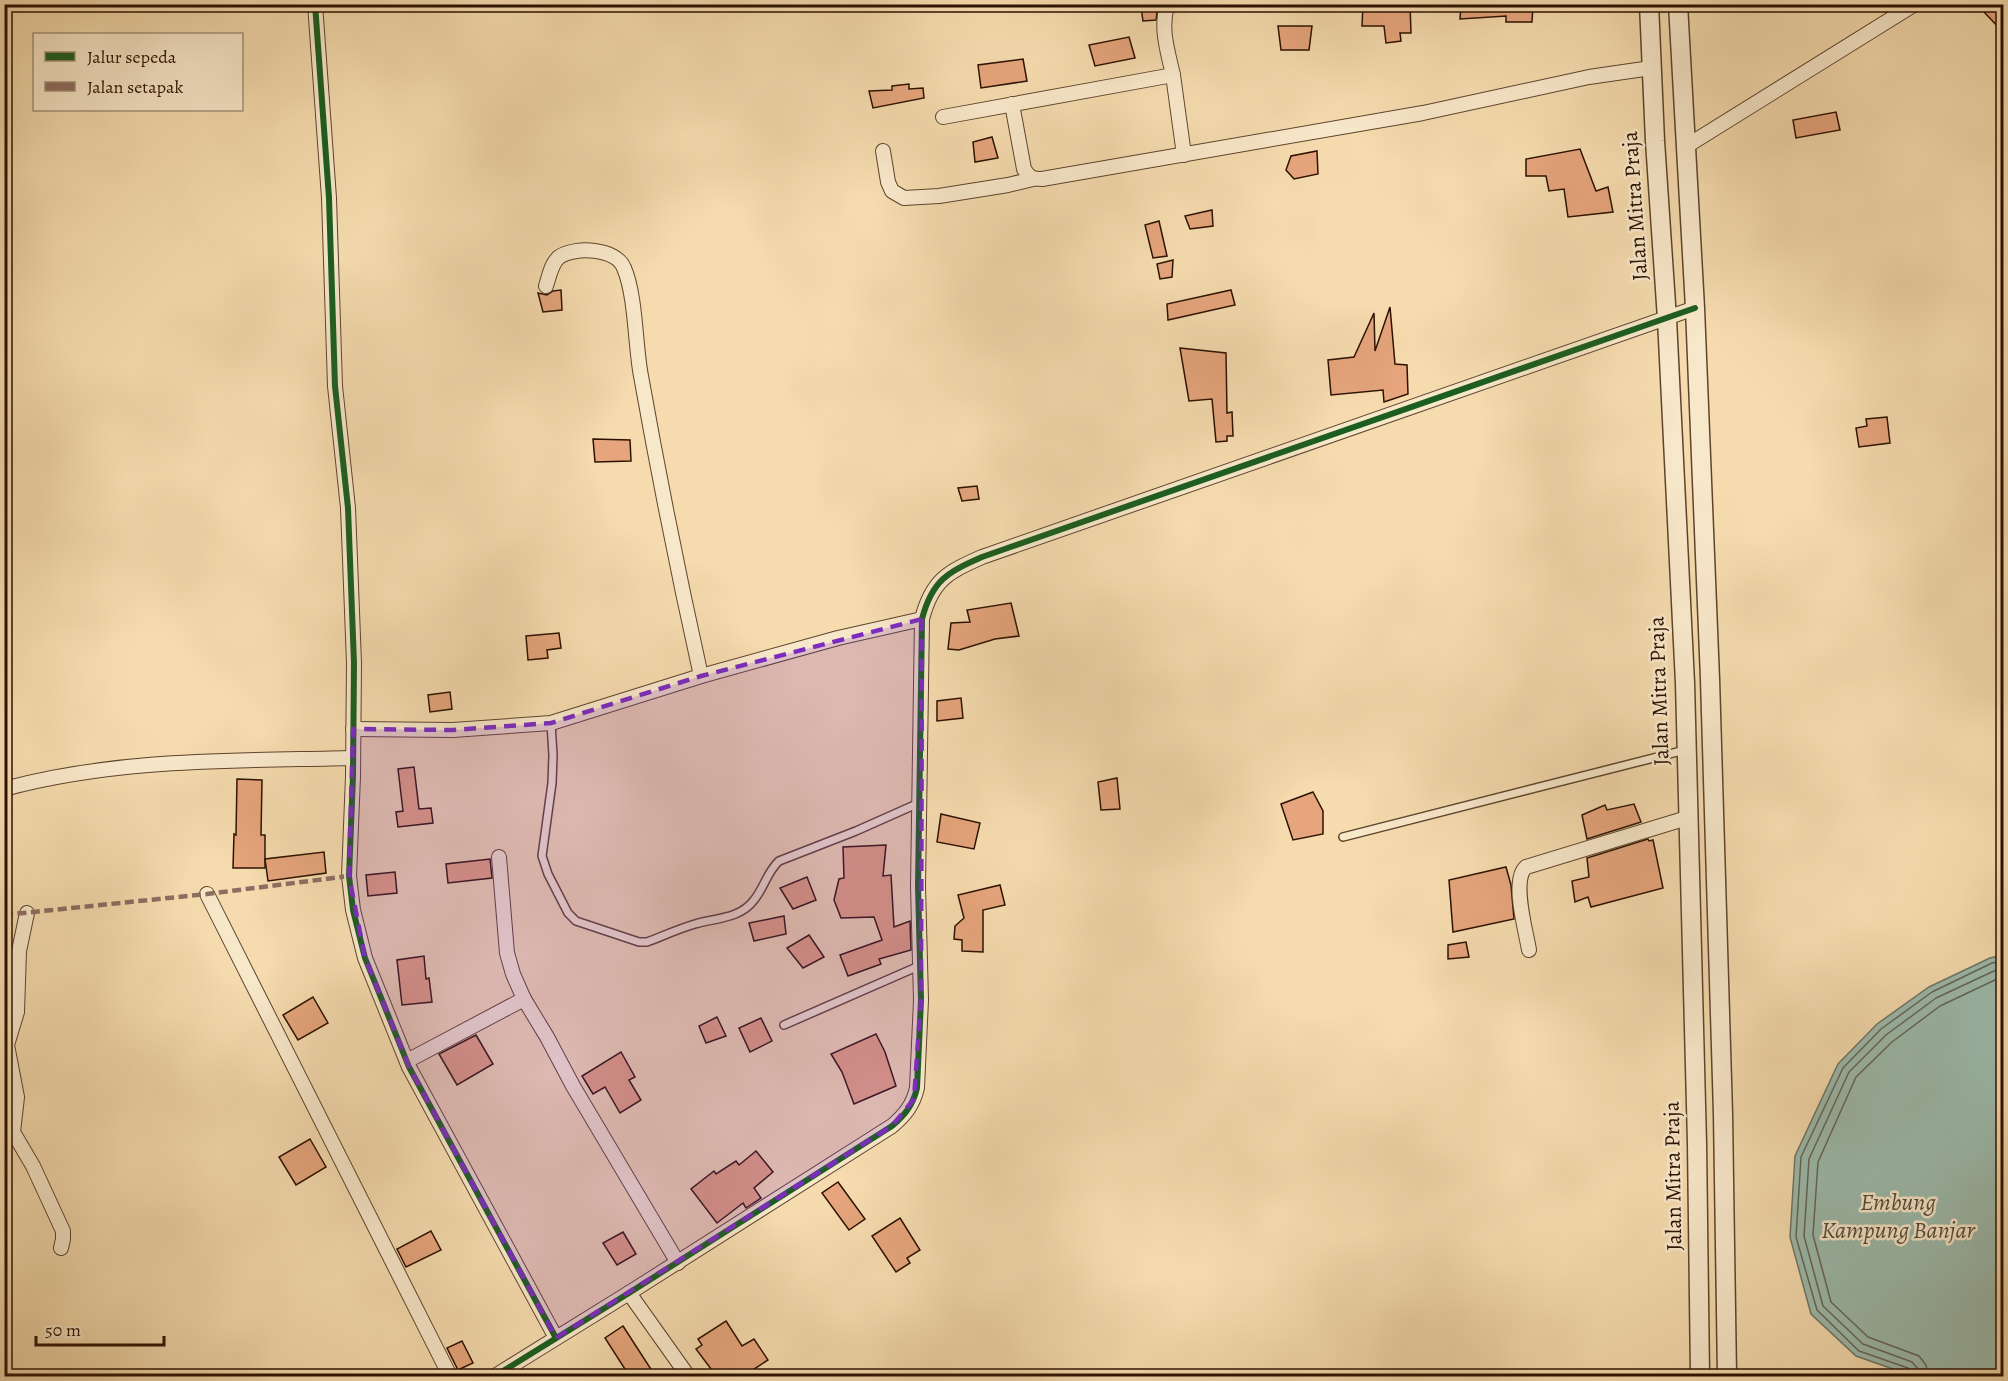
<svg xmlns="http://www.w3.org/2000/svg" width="2008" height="1381" font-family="Alegreya,serif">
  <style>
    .water { fill: #9cbbad; stroke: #6f7769; stroke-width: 1.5 }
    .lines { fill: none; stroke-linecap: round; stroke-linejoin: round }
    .shore { stroke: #646658; stroke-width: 1.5 }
    .building { fill: #e6a57c; stroke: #2c1202; stroke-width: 1.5 }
    .service-casing { stroke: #5e442d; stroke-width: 10 }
    .minor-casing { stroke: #5e442d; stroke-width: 16 }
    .tertiary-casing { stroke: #5e442d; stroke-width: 21 }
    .service { stroke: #f8e8ca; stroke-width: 7 }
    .minor { stroke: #f8e8ca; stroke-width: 14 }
    .tertiary { stroke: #f8e8ca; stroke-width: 18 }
    .quiet { stroke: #8d6e63; stroke-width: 4.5; stroke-dasharray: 9 4.5; stroke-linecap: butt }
    .cycleway-casing { stroke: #f8e8ca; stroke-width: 10 }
    .cycleway { stroke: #1b5e20; stroke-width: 6 }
    .marked { fill: #7b2cbf; fill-opacity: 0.2; stroke: #7b2cbf; stroke-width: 4.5; stroke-dasharray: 12 8; stroke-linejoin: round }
    .labels { text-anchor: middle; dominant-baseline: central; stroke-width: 5; stroke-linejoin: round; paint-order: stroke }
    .street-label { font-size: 22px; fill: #2c1202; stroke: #f8e8ca }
    .water-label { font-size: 24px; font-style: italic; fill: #534d3e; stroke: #f8e8ca }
  </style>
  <rect width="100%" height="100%" fill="#f5dbae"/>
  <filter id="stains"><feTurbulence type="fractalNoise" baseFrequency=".00333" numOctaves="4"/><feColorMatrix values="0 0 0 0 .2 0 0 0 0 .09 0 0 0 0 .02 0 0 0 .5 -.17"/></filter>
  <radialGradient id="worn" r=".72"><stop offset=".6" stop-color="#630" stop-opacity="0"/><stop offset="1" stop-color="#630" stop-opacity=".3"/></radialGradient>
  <!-- water -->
  <polygon class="water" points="2003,955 2003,1376 1913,1376 1856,1356 1811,1314 1790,1237 1795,1156 1838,1064 1877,1024 1929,987 1990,958"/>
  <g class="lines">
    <!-- shore -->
    <g class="shore">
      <polyline points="1911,1376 1908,1368 1859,1351 1817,1310 1796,1237 1801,1157 1843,1068 1881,1029 1932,992 1992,963 2004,961"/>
      <polyline points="1919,1376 1918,1369 1912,1362 1863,1344 1823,1306 1804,1236 1809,1159 1849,1072 1886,1035 1936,998 1994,971 2004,969"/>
      <polyline points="1928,1376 1926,1365 1919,1356 1868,1337 1831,1302 1813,1235 1818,1162 1856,1077 1892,1042 1940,1006 1997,979 2004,978"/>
    </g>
  </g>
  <!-- building -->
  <g class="building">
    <polygon points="1363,4 1410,4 1411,33 1400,33 1401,41 1386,43 1384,26 1362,26"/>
    <polygon points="1461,4 1533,4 1532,22 1506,22 1506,16 1460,19"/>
    <polygon points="1991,4 1997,4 2004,11 2004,33 1984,12"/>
    <polygon points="1158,6 1156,20 1143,21 1141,7"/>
    <polygon points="1278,26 1312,26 1309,50 1281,50"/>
    <polygon points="1129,37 1135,58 1095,66 1089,45"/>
    <polygon points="1023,59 1027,81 981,88 978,65"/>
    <polygon points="909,84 909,89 923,88 924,98 873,108 869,91 892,90 892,86"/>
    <polygon points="1836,112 1840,130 1796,138 1793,120"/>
    <polygon points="992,137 998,158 975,162 973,142"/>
    <polygon points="1580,149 1596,191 1608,187 1613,212 1568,217 1564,189 1549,191 1546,176 1526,176 1526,159"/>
    <polygon points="1317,151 1318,174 1294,179 1286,170 1291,156"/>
    <polygon points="1212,210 1213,226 1190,229 1185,216"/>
    <polygon points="1159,221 1167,256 1153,258 1145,225"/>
    <polygon points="1173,260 1172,277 1160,279 1157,264"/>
    <polygon points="561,290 562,310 543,312 538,293 547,295 553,291"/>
    <polygon points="1231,290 1235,305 1168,320 1167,304"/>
    <polygon points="1390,307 1395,364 1407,365 1408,394 1384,402 1383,390 1331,395 1328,360 1354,357 1374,313 1375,351"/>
    <polygon points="1180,348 1226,353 1227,413 1232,412 1233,436 1227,436 1227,441 1216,442 1212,399 1189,401"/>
    <polygon points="1887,417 1890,443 1859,447 1856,428 1867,426 1866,419"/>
    <polygon points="593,439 630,440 631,461 595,462"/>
    <polygon points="977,486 979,499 962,501 958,488"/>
    <polygon points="1011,603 1019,636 995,639 959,650 948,649 951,623 970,622 967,610"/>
    <polygon points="559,633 561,648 547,650 548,658 528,660 526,636"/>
    <polygon points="450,692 452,709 430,712 428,695"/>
    <polygon points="961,698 963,718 937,721 937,701"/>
    <polygon points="414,767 419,809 431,808 433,823 398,827 396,812 403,811 398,769"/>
    <polygon points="1117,778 1120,809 1101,810 1098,782"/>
    <polygon points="237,779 262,780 261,835 265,835 265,868 233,868 234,834 236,835"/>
    <polygon points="1313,792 1323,811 1323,834 1293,840 1281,804"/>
    <polygon points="1634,804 1641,822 1587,839 1582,815 1605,805 1607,810"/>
    <polygon points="941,814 980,823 974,849 937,842"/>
    <polygon points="1648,839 1649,841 1653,840 1663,888 1591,907 1588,897 1575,902 1572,881 1589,877 1587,858"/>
    <polygon points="886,845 883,876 891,875 894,927 910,921 911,950 879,959 881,964 848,976 840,955 882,940 874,917 841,918 834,900 839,879 844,878 843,847"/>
    <polygon points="324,852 326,873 268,881 265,859"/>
    <polygon points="490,859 492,878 448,883 446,864"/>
    <polygon points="1506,867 1511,885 1514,919 1453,932 1449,880"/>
    <polygon points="395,872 397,893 368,896 366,875"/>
    <polygon points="807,877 816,900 793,909 780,888"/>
    <polygon points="1000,885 1005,905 983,910 983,952 962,951 962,940 954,939 955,926 964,918 958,895"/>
    <polygon points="784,916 786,934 754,941 749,923"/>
    <polygon points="809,935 824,957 803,968 787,948"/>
    <polygon points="1466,942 1469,957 1448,959 1448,945"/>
    <polygon points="424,956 426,979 429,978 432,1002 402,1005 397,960"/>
    <polygon points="313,997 328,1023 298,1040 283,1015"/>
    <polygon points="717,1017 726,1036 706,1043 699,1026"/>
    <polygon points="761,1018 772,1041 750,1052 739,1028"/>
    <polygon points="876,1034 885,1052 896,1086 854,1104 842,1072 831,1054"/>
    <polygon points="476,1035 493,1064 457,1085 439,1054"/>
    <polygon points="621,1052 635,1077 629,1080 641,1100 620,1113 605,1087 593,1094 582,1076"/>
    <polygon points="310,1139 326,1167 296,1185 279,1157"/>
    <polygon points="756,1151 773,1172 754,1188 761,1198 746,1208 743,1203 717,1223 691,1189 714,1171 716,1174 736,1161 739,1165"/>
    <polygon points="838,1182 865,1219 849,1230 822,1193"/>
    <polygon points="900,1218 920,1250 907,1258 910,1263 896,1272 872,1236"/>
    <polygon points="431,1231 441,1250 406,1267 397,1249"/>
    <polygon points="623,1232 636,1254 617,1265 603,1243"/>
    <polygon points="726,1321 742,1346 754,1339 768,1360 742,1377 717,1377 696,1349 702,1345 698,1339"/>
    <polygon points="623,1326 656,1377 630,1377 605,1338"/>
    <polygon points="462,1341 473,1363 458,1370 447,1348"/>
  </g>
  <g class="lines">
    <defs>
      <g id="service">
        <path d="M551,723L553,755L552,783L542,856L548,874L568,913L576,921L639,942H647C663,936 678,929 695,924C715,918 740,919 754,900C764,888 767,872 779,861L856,831L919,803"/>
        <polyline points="1343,837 1685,750"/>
        <polyline points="784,1025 919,966"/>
        <polyline points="514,1364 522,1376"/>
      </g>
      <g id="minor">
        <polyline points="315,4 329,198 335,386 348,508 354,663 353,776 349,876 353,910 365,958 409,1067 556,1338"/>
        <polyline points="1173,75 1184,155"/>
        <path d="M1012,104L1024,169C1029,177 1032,179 1042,179L1423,113L1589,77L1651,68"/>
        <path d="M943,117L1173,75C1168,52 1160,29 1167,6L1171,4"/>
        <polyline points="1685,147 1915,4"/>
        <polyline points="883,151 888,182 892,191 904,198 939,196 1008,185 1033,179"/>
        <path d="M546,286C549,277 551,264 559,257C575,246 616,248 624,268C636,296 635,345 641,376C659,477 679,577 701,676"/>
        <polyline points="353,729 453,730 551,723 701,676 838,638 922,619"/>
        <path d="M4,789C118,758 237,761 353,758"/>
        <polyline points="499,857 507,953 513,974 524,999 547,1037 573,1086 678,1263"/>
        <polyline points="207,894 450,1376"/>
        <polyline points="27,913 19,951 17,1012 7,1045 17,1097 13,1132 33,1166 63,1231 63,1239 61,1248"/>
        <path d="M1529,950C1526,931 1511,880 1526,867L1687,818"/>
        <polyline points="407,1061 524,999"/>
        <polyline points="629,1293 688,1376"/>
        <path d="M495,1376L629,1293L892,1126C905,1115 913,1105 917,1088L921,1000L918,886L922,619C932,580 948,572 982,557L1695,308"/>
      </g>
      <g id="tertiary">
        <polyline points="1649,4 1655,141 1667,319 1685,683 1697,1143 1700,1376"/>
        <polyline points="1678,4 1695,308 1710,679 1723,1114 1727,1376"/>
      </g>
    </defs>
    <!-- service casing -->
    <use href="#service" class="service-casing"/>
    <!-- minor casing -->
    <use href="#minor" class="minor-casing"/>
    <!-- tertiary casing -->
    <use href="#tertiary" class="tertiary-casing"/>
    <!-- service -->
    <use href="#service" class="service"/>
    <!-- minor -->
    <use href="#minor" class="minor"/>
    <!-- tertiary -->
    <use href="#tertiary" class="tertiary"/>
    <!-- quiet -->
    <polyline class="quiet" points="4,915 207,894 349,876"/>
    <defs>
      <g id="cycleway">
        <polyline points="315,4 329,198 335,386 348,508 354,663 353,776 349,876 353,910 365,958 409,1067 556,1338"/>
        <path d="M495,1376L629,1293L892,1126C905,1115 913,1105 917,1088L921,1000L918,886L922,619C932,580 948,572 982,557L1695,308"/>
      </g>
    </defs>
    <!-- cycleway casing -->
    <use href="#cycleway" class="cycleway-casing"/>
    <!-- cycleway -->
    <use href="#cycleway" class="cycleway"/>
  </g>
  <!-- marked area -->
  <path class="marked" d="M922,619L921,1000L914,1099L892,1126L556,1338L409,1067L365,958L349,876L353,729L453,730L551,723L701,676Z"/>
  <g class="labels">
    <!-- street labels -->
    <g class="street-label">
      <text transform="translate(1635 206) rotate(-94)">Jalan Mitra Praja</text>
      <text transform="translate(1659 691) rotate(-92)">Jalan Mitra Praja</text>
      <text transform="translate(1673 1176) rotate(-91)">Jalan Mitra Praja</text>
    </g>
    <!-- water labels -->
    <g class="water-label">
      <text x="1898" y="1202">Embung<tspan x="1898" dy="28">Kampung Banjar</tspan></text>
    </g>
  </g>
  <!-- margin -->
  <rect width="2008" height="1381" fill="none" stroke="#f5dbae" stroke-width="24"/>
  <rect x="6" y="6" width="1996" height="1369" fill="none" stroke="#2c1202" stroke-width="3"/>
  <rect x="12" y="12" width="1984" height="1357" fill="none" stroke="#2c1202" stroke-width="1.5"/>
  <!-- legend -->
  <rect x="33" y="33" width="210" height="78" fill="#f8e8ca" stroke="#a6927a" stroke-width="1.5"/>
  <rect x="45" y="52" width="30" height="9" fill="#1b5e20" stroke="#a6927a" stroke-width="1.5"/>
  <text x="87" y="63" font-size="18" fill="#2c1202">Jalur sepeda</text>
  <rect x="45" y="82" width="30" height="9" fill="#8d6e63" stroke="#a6927a" stroke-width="1.5"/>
  <text x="87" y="93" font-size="18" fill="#2c1202">Jalan setapak</text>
  <!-- scale -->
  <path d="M36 1336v9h128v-9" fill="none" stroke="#2c1202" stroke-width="3"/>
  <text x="45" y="1336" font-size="18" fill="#2c1202" stroke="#f8e8ca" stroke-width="4.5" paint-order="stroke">50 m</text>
  <rect width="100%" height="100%" filter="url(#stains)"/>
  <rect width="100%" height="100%" fill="url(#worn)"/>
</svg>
